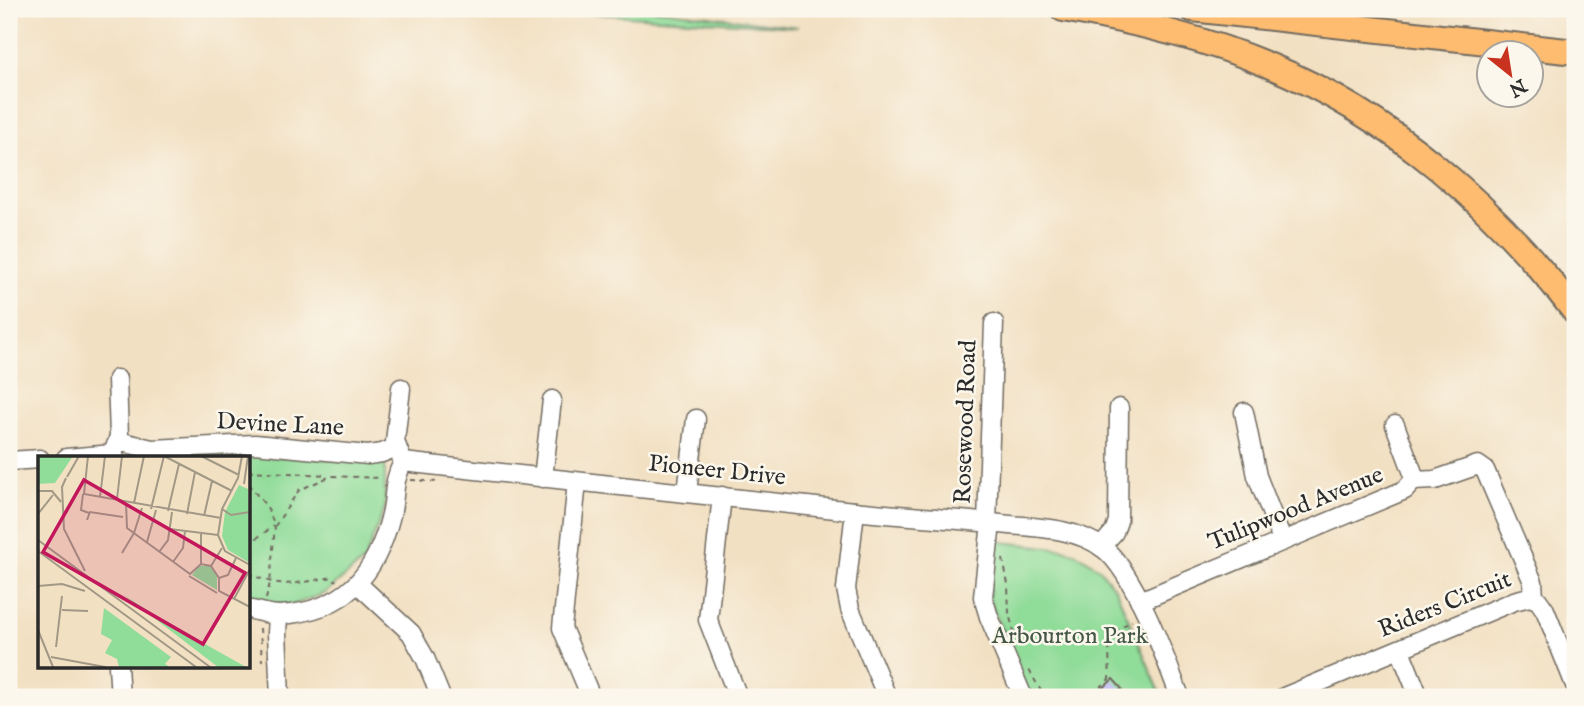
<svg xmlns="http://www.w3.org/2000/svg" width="1584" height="706" font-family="'IM FELL English',serif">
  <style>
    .green { fill: #90dc99; stroke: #5e8462; stroke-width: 2 }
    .building { fill: #c1b9f6 }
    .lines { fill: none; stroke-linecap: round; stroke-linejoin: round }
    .minor-casing { stroke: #716a60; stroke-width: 21 }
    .highway-casing { stroke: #716a60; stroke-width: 28 }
    .path { stroke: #716a60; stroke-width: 2; stroke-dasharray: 5 5; stroke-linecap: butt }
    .minor { stroke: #fff; stroke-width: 18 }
    .highway { stroke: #fdbc70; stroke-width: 24 }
    .labels { text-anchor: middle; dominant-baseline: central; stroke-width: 5; stroke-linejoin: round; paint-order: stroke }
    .street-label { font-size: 24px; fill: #2b2b2b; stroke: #fbf7ec }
    .park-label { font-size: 24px; fill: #445746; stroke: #fbf7ec }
    .inset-road { fill: none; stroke: #a29886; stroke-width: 2 }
    .view { fill: #c2185b; fill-opacity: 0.15; stroke: #c2185b; stroke-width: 3.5 }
    .inset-edge { fill: none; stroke: #2b2b2b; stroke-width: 3.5 }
  </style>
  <rect width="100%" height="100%" fill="#fbf7ec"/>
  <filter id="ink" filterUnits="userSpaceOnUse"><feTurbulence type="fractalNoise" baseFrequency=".0143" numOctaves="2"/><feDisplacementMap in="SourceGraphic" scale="14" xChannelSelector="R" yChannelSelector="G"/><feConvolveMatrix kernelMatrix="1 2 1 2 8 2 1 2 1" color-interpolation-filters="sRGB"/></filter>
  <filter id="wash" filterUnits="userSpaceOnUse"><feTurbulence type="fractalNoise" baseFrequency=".00686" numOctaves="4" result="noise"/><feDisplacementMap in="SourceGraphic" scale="28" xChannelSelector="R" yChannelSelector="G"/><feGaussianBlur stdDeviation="1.57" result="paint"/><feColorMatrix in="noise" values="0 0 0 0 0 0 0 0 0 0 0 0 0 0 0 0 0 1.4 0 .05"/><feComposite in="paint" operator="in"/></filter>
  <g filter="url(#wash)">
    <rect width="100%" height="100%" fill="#f2e0c2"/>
    <!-- green -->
    <g class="green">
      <polygon points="519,9 652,9 798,27"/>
      <polygon points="235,453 385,462 385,507 364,561 325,593 290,606 249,600 248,458 130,456"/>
      <polygon points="993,541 1064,549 1076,553 1099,568 1116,590 1162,697 1029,697 989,599"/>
    </g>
    <g id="blocks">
      <!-- building -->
      <polygon class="building" points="1113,679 1122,689 1112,697 1104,697 1099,692"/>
    </g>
  </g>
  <g filter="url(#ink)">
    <use href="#blocks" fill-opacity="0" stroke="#716a60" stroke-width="2"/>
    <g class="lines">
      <defs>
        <g id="minor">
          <polyline points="1244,412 1257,476 1282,540"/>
          <polyline points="118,441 152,449 255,444 368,455 382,453 397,447"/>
          <polyline points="113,454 119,436 117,379"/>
          <polyline points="401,457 395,442 401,388"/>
          <polyline points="66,458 113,454 115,458"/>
          <polyline points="9,461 40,459"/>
          <polyline points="543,478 552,400"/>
          <polyline points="1413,481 1435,480 1478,465 1485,470 1533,582 1534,597"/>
          <polyline points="577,482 562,628 591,697"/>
          <polyline points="687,492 696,419"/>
          <polyline points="722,496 708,620 738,697"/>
          <polyline points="855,511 846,589 850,609 887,697"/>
          <polyline points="987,523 994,323"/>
          <polyline points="991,523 983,597 989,617 1023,697"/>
          <polyline points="1101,547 1114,532 1118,521 1119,408"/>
          <polyline points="358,584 411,633 425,658 441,697"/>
          <polyline points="1140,601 1405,490 1413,481 1413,473 1395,425"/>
          <path d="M248,609C258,611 270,615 280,615C345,611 376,575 391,515C396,494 392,483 403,462C553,479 704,495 854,511C900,516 946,518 991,523C1028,528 1072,525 1103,548C1134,571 1166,659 1180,697"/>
          <polyline points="278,615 277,633 280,697"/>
          <polyline points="1400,650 1419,697"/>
          <polyline points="118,666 120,697"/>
          <polyline points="1284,697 1514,601 1529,597 1538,600 1545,610 1575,685"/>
        </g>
        <g id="highway">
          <path d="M1063,9C1133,21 1202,37 1268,65C1391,115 1496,208 1575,312"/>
          <polyline points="1192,9 1575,52"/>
        </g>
      </defs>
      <!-- minor casing -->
      <use href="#minor" class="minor-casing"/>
      <!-- highway casing -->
      <use href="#highway" class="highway-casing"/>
      <!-- path -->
      <g class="path">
        <polyline points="248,471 328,475"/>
        <polyline points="411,480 440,482"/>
        <polyline points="248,484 267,507 275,526 299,490 331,476 381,478"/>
        <polyline points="248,544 274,526"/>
        <polyline points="1003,559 1008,584 1009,614 1015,636"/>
        <path d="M248,573C284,590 296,583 333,577L336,581"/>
        <polyline points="266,599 270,583 275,526"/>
        <polyline points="260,628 262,661"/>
        <polyline points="1029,670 1041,691 1049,697"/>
        <path d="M1072,697C1087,695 1099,691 1109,679C1112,650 1100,636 1132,621"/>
      </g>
      <!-- minor -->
      <use href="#minor" class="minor"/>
      <!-- highway -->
      <use href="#highway" class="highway"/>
    </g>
  </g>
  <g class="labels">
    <!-- street labels -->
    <g class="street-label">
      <text transform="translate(966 422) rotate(-88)">Rosewood Road</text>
      <text transform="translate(280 425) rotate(3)">Devine Lane</text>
      <text transform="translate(717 471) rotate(6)">Pioneer Drive</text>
      <text transform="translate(1296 509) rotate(-22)">Tulipwood Avenue</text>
      <text transform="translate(1445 605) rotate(-22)">Riders Circuit</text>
    </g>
    <!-- park labels -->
    <g class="park-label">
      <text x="1070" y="636">Arbourton Park</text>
    </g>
  </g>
  <!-- overview -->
  <g transform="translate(38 456)">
    <rect width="212" height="212" fill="#f2e0c2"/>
    <path d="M0,0H35L17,27L0,28ZM201,29L210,33L212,107L190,94L184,80L187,56ZM161,110H172L179,119V134L154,119ZM86,139L124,164L208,211H180ZM66,152L133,201L127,208L132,211H81L79,203L67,197L74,184L63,178Z" fill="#90dc99"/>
    <path class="inset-road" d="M50,0L46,38L183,62M126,0L194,35M163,0L201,19M204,0L200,22L184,53L180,79L187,95L212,109M29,21L41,0M28,22L24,31L26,73L47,115M206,28L210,0M0,35H14L23,46M45,38L43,54L51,57M62,41L67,0M79,43L84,0M88,47L89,72L152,118L163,108L173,110L181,122V135L212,151M96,47L106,0M113,53L126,0M184,53L193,59L212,56M130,55L141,8M0,58L15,39M149,58L157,16M166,60L174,25M49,64L52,56L85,61M132,73L180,79M96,77L104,52M0,84L172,211M109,86L118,54M0,95L158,211M121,96L130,84L134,56M84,97L96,77M135,106L145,92L147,75M163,108V77M173,110L184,92M151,120L179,137M181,122L190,119L198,102M0,130L24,128L47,135M196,143L212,113M24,154L50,155M0,174L15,211M18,191L24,140M13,201L67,211"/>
    <path class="view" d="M46,24L207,117L165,188L5,96Z"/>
    <rect width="212" height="212" class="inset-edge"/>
  </g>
  <!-- margin -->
  <rect width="1584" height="706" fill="none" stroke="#fbf7ec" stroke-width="35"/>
  <!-- north arrow -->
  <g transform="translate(1510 74) rotate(150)"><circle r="33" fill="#fbf7ec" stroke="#a8a59f" stroke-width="2"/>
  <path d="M0-5L12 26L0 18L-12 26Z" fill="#c8321e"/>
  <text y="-10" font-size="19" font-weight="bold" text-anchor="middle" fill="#2b2b2b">N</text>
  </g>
</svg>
